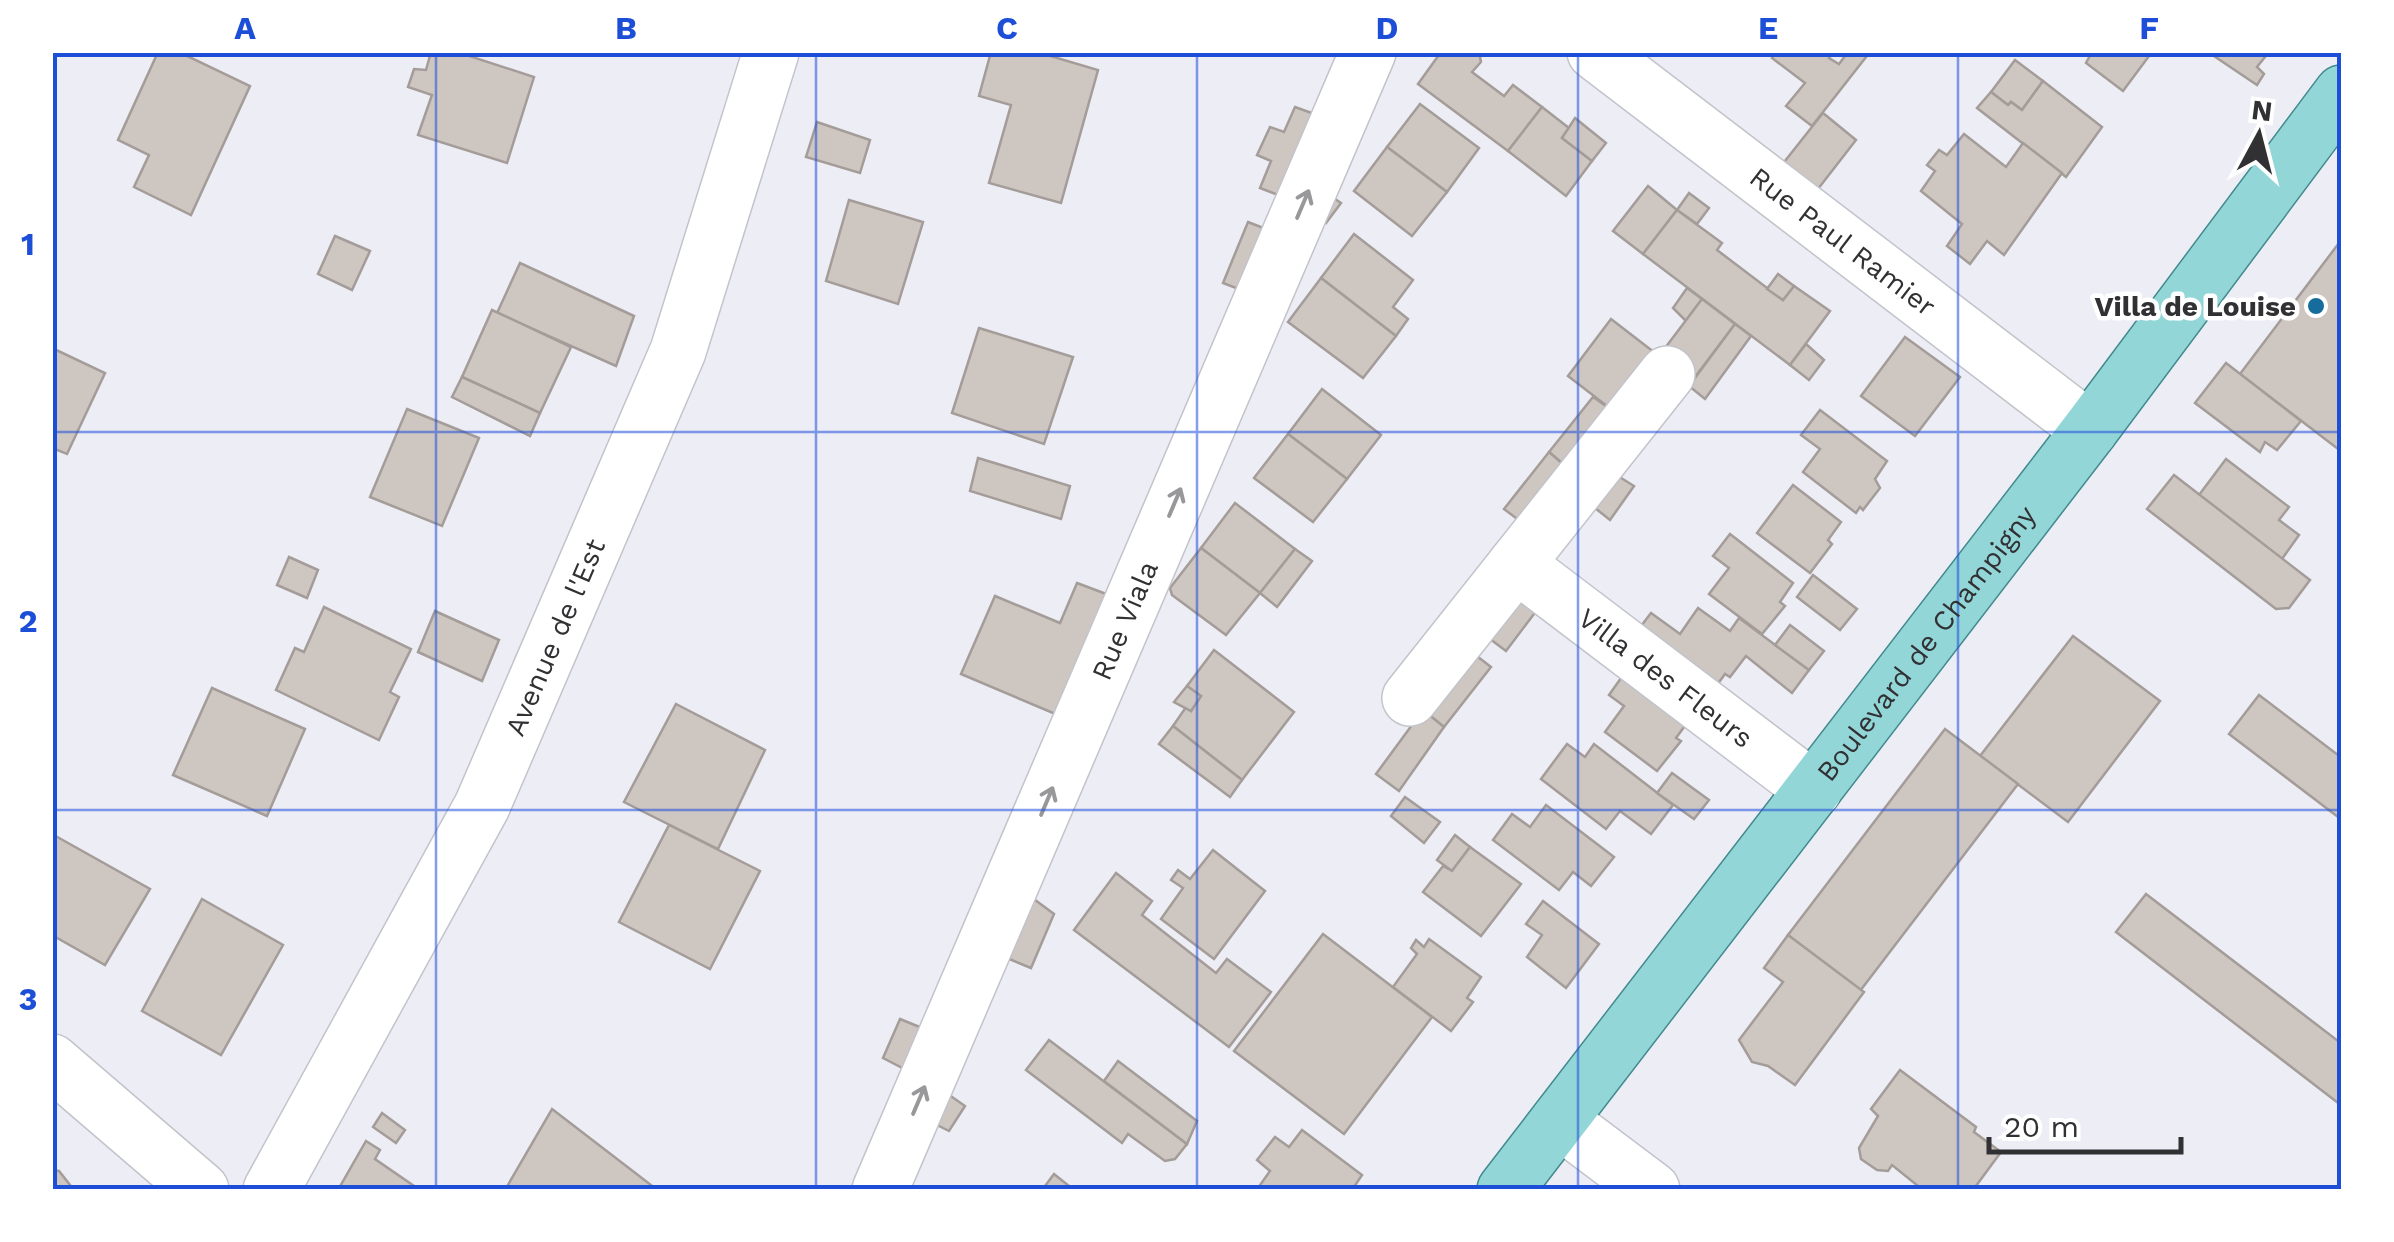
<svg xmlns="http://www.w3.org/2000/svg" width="2394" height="1242" font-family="'Work Sans',sans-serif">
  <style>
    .building { fill: #cec6c1; stroke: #a49c98; stroke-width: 2.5 }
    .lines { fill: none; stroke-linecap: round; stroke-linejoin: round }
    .minor-casing { stroke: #c3c3cb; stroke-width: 58 }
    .major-casing { stroke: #428a8e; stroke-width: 58 }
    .minor { stroke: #fff; stroke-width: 55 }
    .major { stroke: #93d6d8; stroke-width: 55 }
    .oneway { stroke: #98989a }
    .grid { fill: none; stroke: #1d4ed8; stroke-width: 2.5; stroke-opacity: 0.55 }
    .poi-dot { fill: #166d9d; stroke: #fff; stroke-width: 4 }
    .labels { text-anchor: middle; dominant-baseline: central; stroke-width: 9; stroke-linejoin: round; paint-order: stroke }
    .street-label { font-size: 28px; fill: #313134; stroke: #fff }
    .poi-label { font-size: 28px; font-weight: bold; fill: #313134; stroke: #fff; text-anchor: end }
    .neatline { fill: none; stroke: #1d4ed8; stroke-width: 4 }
    .grid-label { font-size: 32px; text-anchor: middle; font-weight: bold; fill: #1d4ed8 }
  </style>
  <rect width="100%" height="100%" fill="#ededf5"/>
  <!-- building -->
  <g class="building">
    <polygon points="158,52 179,52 250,86 191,215 134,187 149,155 118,140"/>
    <polygon points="431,52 457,52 534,77 507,163 418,135 432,95 408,87 414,69 426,70"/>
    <polygon points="991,52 1037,52 1098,70 1061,203 989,183 1011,105 979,96"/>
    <polygon points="1441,52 1479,52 1481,62 1472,72 1504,96 1513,85 1542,107 1508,151 1418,84"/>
    <polygon points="1776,52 1833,52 1829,58 1839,64 1848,52 1870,52 1812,126 1786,106 1805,83 1772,58"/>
    <polygon points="2092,52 2152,52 2123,91 2086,63"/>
    <polygon points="2208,52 2269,52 2257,67 2264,74 2257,85"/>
    <polygon points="2015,60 2043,81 2022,110 2011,102 2008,105 1991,92"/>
    <polygon points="2043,81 2102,127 2066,177 1977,108 1991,92 2008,105 2011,102 2022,110"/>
    <polygon points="1420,104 1479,148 1447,192 1387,147"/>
    <polygon points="1295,107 1320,116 1286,198 1260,188 1271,161 1257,155 1270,127 1284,132"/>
    <polygon points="1542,107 1569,128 1562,138 1592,161 1566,196 1508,151"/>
    <polygon points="1823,113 1856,140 1811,198 1777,171"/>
    <polygon points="1575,118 1606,143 1592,161 1562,138"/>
    <polygon points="817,122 870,140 860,173 806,157"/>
    <polygon points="1964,134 2006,167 2023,143 2062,173 2004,255 1987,241 1970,264 1947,246 1962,224 1921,191 1935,171 1927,165 1939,150 1947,155"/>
    <polygon points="1387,147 1447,192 1412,236 1354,191"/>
    <polygon points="1648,186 1677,210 1643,254 1613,231"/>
    <polygon points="1325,192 1341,203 1326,223 1316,216"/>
    <polygon points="1689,193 1709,208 1697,224 1677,210"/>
    <polygon points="849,200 923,222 898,304 826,281"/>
    <polygon points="1677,210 1722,243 1717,250 1783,300 1794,286 1830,311 1790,365 1643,254"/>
    <polygon points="1248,222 1271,231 1246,292 1223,283"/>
    <polygon points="1354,234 1413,280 1393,307 1408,319 1396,336 1321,278"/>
    <polygon points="335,236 370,251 352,290 318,274"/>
    <polygon points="2342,239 2342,452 2240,374"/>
    <polygon points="520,263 634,316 616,366 497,313"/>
    <polygon points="1778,274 1794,286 1783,300 1767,289"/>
    <polygon points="1321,278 1396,336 1363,378 1288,322"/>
    <polygon points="1687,288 1702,299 1686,321 1673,308"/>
    <polygon points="1702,299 1735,324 1692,381 1659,356"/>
    <polygon points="492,310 571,347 540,413 462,377"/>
    <polygon points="1611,319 1659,356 1616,413 1568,376"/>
    <polygon points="1735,324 1751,336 1705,399 1689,386"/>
    <polygon points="979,328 1073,357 1044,444 952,413"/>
    <polygon points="1905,337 1960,377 1915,436 1861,396"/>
    <polygon points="1806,344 1824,360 1809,380 1790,365"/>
    <polygon points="52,348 105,373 67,454 52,448"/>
    <polygon points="2226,363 2301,421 2277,450 2265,442 2260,452 2195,403"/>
    <polygon points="462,377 540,413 530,436 452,397"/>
    <polygon points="1322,389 1381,435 1347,479 1288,434"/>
    <polygon points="1593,397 1616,413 1571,471 1549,452"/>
    <polygon points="407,409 479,438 442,526 370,497"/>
    <polygon points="1820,410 1887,461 1875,479 1880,488 1863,510 1860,507 1856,513 1803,472 1820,449 1801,435"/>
    <polygon points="1288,434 1347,479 1313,522 1254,478"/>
    <polygon points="1549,452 1571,471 1528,527 1504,509"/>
    <polygon points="978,458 1070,486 1061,519 970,491"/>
    <polygon points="2226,459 2289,507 2279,520 2299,535 2282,559 2199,495"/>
    <polygon points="2174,475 2310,580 2289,608 2276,609 2147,509"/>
    <polygon points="1618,476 1634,486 1610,520 1595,508"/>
    <polygon points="1793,485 1841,522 1828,540 1832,544 1810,573 1757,533"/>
    <polygon points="1235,503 1295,549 1260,593 1201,548"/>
    <polygon points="1730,534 1793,583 1780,602 1785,606 1762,634 1709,594 1729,568 1713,556"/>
    <polygon points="1201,548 1260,593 1226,635 1172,595 1170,588"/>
    <polygon points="1295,549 1312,561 1277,607 1260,593"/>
    <polygon points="289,557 318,570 307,598 277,585"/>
    <polygon points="1813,575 1857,609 1840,630 1797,597"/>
    <polygon points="1077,583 1117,598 1065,718 961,674 995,596 1060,623"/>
    <polygon points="1517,588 1540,606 1506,651 1482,633"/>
    <polygon points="324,607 411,649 390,692 399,697 379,740 276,690 295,648 304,652"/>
    <polygon points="1698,608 1730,631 1739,618 1809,670 1792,693 1746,656 1730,677 1725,674 1712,692 1635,634 1651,613 1680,634"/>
    <polygon points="435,611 499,640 482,681 418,652"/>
    <polygon points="1790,625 1824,651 1809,670 1775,645"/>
    <polygon points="2073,636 2160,701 2068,822 1980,756"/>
    <polygon points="1214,650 1294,712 1242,780 1173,726 1186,707 1191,711 1201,696 1187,686"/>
    <polygon points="1469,650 1491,667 1444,727 1423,710"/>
    <polygon points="1626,671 1690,719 1676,738 1681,741 1657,771 1605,732 1624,706 1609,695"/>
    <polygon points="1187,686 1201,696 1191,711 1174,702"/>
    <polygon points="212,688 305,729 267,816 173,775"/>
    <polygon points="2259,695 2342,758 2342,820 2229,734"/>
    <polygon points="676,704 765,750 718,849 624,802"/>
    <polygon points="1423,710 1444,727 1399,791 1376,774"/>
    <polygon points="1173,726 1242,780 1230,797 1159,744"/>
    <polygon points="1945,729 2018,784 1860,991 1788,935"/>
    <polygon points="1567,744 1585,757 1594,744 1673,805 1651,834 1620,811 1606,829 1541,779"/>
    <polygon points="1672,773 1709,800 1694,819 1657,793"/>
    <polygon points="1405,797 1440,822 1424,843 1391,816"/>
    <polygon points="1546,805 1614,857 1591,886 1573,872 1559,890 1493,840 1512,814 1530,827"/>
    <polygon points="669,825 760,871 710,969 619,922"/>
    <polygon points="52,834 150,889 105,965 52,935"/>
    <polygon points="1455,835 1470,847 1452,871 1437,860"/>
    <polygon points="1470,847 1521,884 1481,936 1423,892 1443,866 1452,871"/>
    <polygon points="1213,850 1265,891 1214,959 1161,919 1183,888 1171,880 1178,870 1190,879"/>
    <polygon points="1116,873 1152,901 1142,915 1216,973 1227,959 1271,992 1229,1047 1074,930"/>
    <polygon points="1027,894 1054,914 1031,968 1002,956"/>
    <polygon points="2146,894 2342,1044 2342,1106 2116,932"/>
    <polygon points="202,899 283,945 221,1055 142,1011"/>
    <polygon points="1543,901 1599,944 1566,988 1527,957 1542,935 1526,924"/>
    <polygon points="1323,934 1432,1017 1344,1134 1234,1051"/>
    <polygon points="1788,935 1864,992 1795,1085 1768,1066 1752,1062 1739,1040 1783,982 1764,968"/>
    <polygon points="1429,939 1481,977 1467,998 1473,1002 1451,1031 1393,987 1417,954 1411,948 1416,940 1424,947"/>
    <polygon points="900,1019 932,1032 914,1074 883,1058"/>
    <polygon points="1049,1040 1187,1144 1175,1159 1165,1161 1128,1134 1122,1143 1026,1070"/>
    <polygon points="1118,1061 1197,1121 1187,1144 1104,1081"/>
    <polygon points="1900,1070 1976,1127 1974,1132 2001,1152 1973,1190 1923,1190 1892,1165 1888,1171 1877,1170 1861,1159 1859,1148 1878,1116 1871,1109"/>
    <polygon points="945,1092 965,1106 949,1131 931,1122"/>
    <polygon points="552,1109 651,1185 648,1190 505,1190"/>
    <polygon points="382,1113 405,1130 396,1143 373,1127"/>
    <polygon points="1302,1130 1362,1175 1352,1190 1258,1188 1270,1171 1257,1160 1275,1137 1289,1147"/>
    <polygon points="366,1141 380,1150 375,1159 414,1186 412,1190 338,1190"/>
    <polygon points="52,1170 59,1171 74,1190 52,1190"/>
    <polygon points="1054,1174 1074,1190 1042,1190"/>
  </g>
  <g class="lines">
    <defs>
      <g id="minor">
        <path id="s1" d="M1595,52L2090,430"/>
        <path id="s2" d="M1516,564L1814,790"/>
        <polyline points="1410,698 1667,374"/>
        <polyline points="52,1062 201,1190"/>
        <polyline points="1559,1120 1652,1190"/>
        <path id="s3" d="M271,1190L482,806L678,351L771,52"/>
        <path id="s4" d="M880,1190L1368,52"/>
      </g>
      <g id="major">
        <path id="s5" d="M1505,1190L2090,430L2342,93"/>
      </g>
    </defs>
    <!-- minor casing -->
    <use href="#minor" class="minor-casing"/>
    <!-- major casing -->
    <use href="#major" class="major-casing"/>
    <!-- minor -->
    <use href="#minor" class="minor"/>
    <!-- major -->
    <use href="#major" class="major"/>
  </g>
  <!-- one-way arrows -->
  <defs><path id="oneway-shaft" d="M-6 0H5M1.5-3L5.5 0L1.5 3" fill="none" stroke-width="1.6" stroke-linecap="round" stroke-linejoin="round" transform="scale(2.5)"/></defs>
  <g class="oneway">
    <use href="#oneway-shaft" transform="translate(1303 204) rotate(-67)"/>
    <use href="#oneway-shaft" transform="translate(1175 502) rotate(-67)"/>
    <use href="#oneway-shaft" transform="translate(1047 801) rotate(-67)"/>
    <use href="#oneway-shaft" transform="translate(919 1100) rotate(-67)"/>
  </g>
  <!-- grid -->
  <path class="grid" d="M436,52V1190M816,52V1190M1197,52V1190M1578,52V1190M1958,52V1190M52,432H2342M52,810H2342"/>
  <!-- markers -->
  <circle class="poi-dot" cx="2316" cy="306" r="10"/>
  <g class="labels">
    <!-- street labels -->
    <g class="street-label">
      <text stroke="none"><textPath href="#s1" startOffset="312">Rue Paul Ramier</textPath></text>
      <text stroke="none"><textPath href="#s4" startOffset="620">Rue Viala</textPath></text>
      <text stroke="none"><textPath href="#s3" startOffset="622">Avenue de l'Est</textPath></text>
      <text stroke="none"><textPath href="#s5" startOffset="690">Boulevard de Champigny</textPath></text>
      <text stroke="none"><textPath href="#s2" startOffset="188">Villa des Fleurs</textPath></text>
    </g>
    <!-- poi labels -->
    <g class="poi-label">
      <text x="2296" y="306">Villa de Louise</text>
    </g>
  </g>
  <!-- border -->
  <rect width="2394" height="1242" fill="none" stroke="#ffffff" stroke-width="110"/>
  <!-- north arrow -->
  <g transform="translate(2259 135) rotate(7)" stroke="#ffffff" stroke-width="8" paint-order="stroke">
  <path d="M0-8L18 38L0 25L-18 38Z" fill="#313134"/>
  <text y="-15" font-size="28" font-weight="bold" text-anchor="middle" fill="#313134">N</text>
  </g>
  <!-- scale -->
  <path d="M1989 1137v15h192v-15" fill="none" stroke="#313134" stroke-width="5"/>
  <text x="2004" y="1137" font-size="30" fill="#313134" stroke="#ffffff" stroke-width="8" paint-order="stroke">20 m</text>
  <rect x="55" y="55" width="2284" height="1132" class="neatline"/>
  <g class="grid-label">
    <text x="245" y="39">A</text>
    <text x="626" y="39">B</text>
    <text x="1007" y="39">C</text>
    <text x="1387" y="39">D</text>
    <text x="1768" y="39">E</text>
    <text x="2149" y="39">F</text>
    <text x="28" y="255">1</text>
    <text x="28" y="632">2</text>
    <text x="28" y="1010">3</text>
  </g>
</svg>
